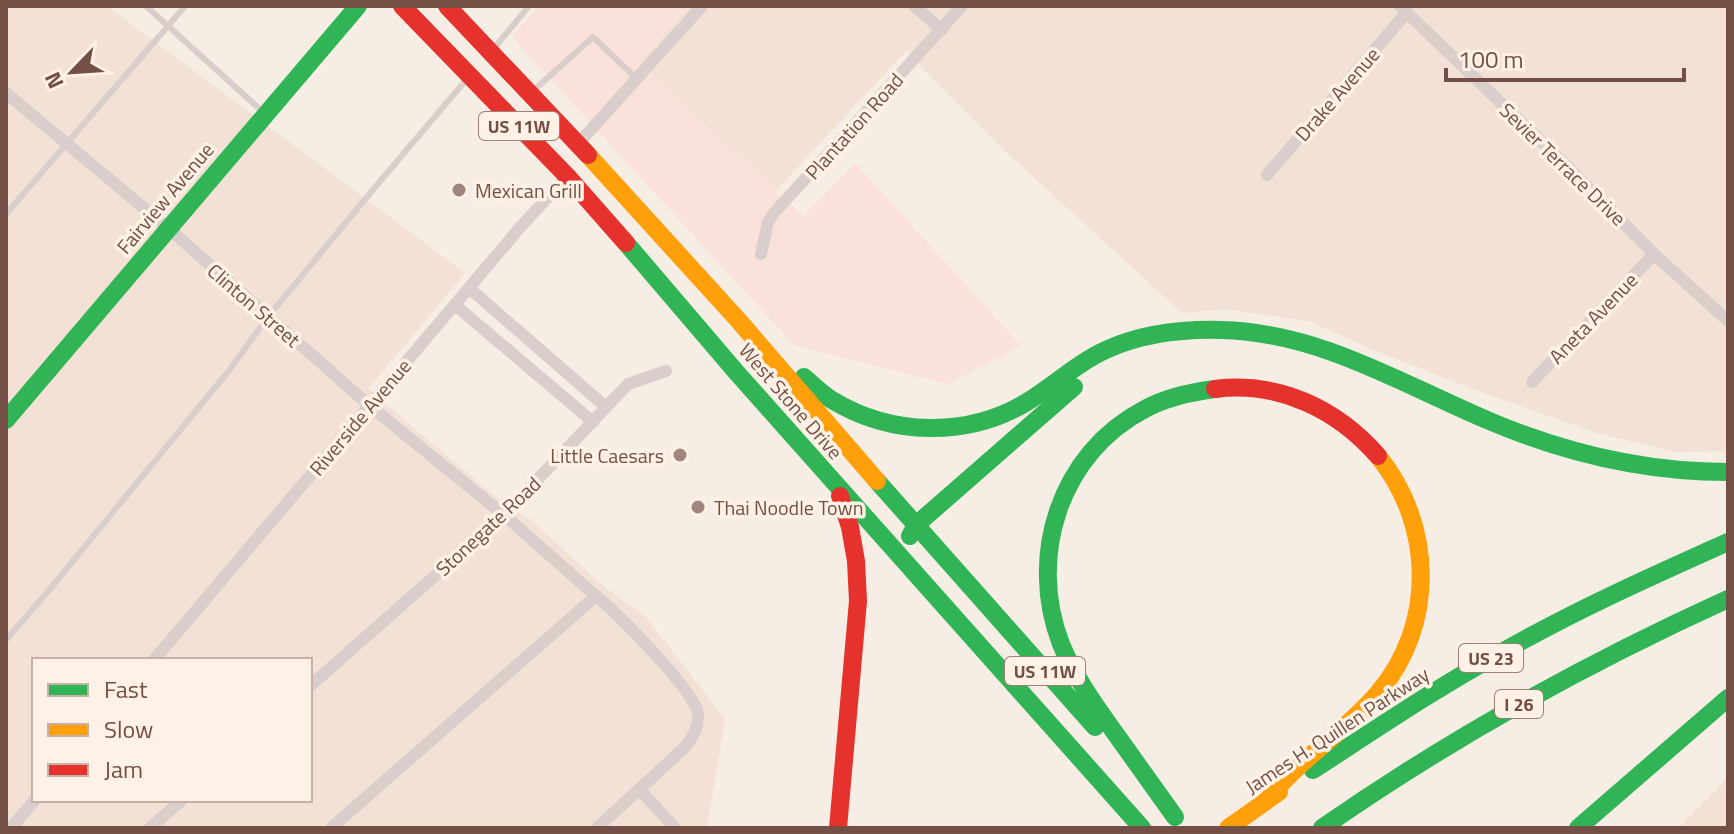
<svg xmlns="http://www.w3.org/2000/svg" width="1734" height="834" font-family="'Titillium Web',sans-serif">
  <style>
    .residential { fill: #f2e1d4; fill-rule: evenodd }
    .commercial { fill: #fae1da }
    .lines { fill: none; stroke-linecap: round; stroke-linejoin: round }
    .lane { stroke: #d9cecb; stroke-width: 6 }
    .street { stroke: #d9cecb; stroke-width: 12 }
    .fast { stroke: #30b455; stroke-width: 18 }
    .slow { stroke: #ff9f0a; stroke-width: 18 }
    .jam { stroke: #e5322d; stroke-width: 18 }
    .poi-dot { fill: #a1867e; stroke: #fff1e5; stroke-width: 3 }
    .labels { text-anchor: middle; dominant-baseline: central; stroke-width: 7; stroke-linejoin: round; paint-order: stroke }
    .shield { fill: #fff1e5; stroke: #9d8076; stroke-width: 2 }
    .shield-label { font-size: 18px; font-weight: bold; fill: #734f46 }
    .street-label { font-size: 20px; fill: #734f46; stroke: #fff1e5 }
    .poi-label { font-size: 20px; fill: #734f46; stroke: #fff1e5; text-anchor: start }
  </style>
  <rect width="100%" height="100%" fill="#f6ede5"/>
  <!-- residential -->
  <g class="residential">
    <path d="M6,6H107L465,273L368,389L502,502L529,518L608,590L646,617L725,719L707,828H6ZM34,660H310V800H34Z"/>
    <polygon points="690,6 1728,6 1728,451 1676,452 1596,433 1478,391 1376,351 1311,322 1228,309 1182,313 1005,151 928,74 907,50 776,190 662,88 639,62"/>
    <polygon points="1728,775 1728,828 1678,828 1720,786"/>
  </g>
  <!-- commercial -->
  <polygon class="commercial" points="538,6 690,6 639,62 662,88 804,216 855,163 1021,346 947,384 794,345 512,37"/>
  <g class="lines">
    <!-- lane -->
    <g class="lane">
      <polyline points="185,6 168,26 263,112"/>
      <polyline points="496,46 529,6"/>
      <polyline points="534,90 593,37 637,79"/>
      <polyline points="6,214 168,26 146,6"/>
      <polyline points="6,640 50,589 227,373 268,317 371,192 466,80"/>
    </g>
    <!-- street -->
    <g class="street">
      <polyline points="914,6 942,30"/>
      <polyline points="1400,6 1571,170 1654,254 1728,321"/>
      <polyline points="6,93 168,228 370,406 504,515 596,596 331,828"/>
      <polyline points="578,144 702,6"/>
      <polyline points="1267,175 1407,12"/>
      <polyline points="761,254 768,222 774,213 962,6"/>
      <polyline points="469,288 606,407"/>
      <polyline points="455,305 593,422"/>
      <polyline points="1532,382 1654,254"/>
      <path d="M596,596C617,613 695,691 698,714C699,727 692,739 684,748L597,828"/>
      <polyline points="154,660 517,231 567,176"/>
      <polyline points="310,686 504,515 628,384 666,371"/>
      <polyline points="640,790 675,828"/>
      <polyline points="11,828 35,800"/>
      <polyline points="150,828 182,800"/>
    </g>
    <!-- fast -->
    <g class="fast">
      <polyline points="626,243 737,373 1142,828"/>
      <path d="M804,377C813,385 822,394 832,400C891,436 968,438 1027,402C1055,385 1078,362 1108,349C1142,334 1183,329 1221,330C1318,332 1400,383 1487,420C1564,453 1645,472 1728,472"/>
      <polyline points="6,420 358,6"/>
      <polyline points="877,481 1095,727"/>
      <polyline points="910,536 916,525 1074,387"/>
      <path d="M1313,770C1376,729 1438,687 1504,651C1576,610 1652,576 1728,542"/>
      <path d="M1175,817C1155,789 1135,761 1115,733C1095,705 1074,676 1061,644C1027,556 1060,453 1145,409C1167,397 1191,392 1215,389"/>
      <path d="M1322,828C1451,738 1585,664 1728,599"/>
      <polyline points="1578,828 1728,698"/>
    </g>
    <!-- slow -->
    <g class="slow">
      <polyline points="588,155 739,321 877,481"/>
      <path d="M1268,799C1300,758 1345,732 1378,693C1436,625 1434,525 1378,456"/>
      <polyline points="1228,828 1279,792"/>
    </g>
    <!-- jam -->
    <g class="jam">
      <polyline points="402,6 567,176 626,243"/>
      <polyline points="447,6 588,155"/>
      <path d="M1215,389C1279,381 1337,409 1378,456"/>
      <polyline points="838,828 858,601 856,561 850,527 840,496"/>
    </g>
  </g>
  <!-- markers -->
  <g class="poi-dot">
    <circle cx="459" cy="190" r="8"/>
    <circle cx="680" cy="455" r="8"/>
    <circle cx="698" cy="507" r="8"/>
  </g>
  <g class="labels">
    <!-- shield labels -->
    <g class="shield">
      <rect x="479" y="112" width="80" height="28" rx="6"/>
      <rect x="1459" y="644" width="64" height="28" rx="6"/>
      <rect x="1005" y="657" width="80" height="28" rx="6"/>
      <rect x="1495" y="690" width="48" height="28" rx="6"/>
    </g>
    <g class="shield-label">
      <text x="519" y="126">US 11W</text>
      <text x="1491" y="658">US 23</text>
      <text x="1045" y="671">US 11W</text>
      <text x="1519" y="704">I 26</text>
    </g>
    <!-- street labels -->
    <g class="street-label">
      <text transform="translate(1337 94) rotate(-49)">Drake Avenue</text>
      <text transform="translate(854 126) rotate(-48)">Plantation Road</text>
      <text transform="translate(1563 164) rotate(44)">Sevier Terrace Drive</text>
      <text transform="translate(165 198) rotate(-50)">Fairview Avenue</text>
      <text transform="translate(254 305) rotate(41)">Clinton Street</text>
      <text transform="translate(1593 318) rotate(-46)">Aneta Avenue</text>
      <text transform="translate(791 401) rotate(49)">West Stone Drive</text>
      <text transform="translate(360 417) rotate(-50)">Riverside Avenue</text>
      <text transform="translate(488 526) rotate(-43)">Stonegate Road</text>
      <text transform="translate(1337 730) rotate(-33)">James H. Quillen Parkway</text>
    </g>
    <!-- poi labels -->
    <g class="poi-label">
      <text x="475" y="190">Mexican Grill</text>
      <text x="664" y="455" text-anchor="end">Little Caesars</text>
      <text x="714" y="507">Thai Noodle Town</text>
    </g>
  </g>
  <!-- border -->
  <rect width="1734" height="834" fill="none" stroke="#734f46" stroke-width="16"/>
  <!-- legend -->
  <rect x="32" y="658" width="280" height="144" fill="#fff1e5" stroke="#c7b0a5" stroke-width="2"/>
  <rect x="48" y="684" width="40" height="12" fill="#30b455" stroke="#c7b0a5" stroke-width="2"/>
  <text x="104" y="698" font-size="24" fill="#734f46">Fast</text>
  <rect x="48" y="724" width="40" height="12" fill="#ff9f0a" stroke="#c7b0a5" stroke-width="2"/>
  <text x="104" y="738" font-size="24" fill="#734f46">Slow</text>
  <rect x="48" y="764" width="40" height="12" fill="#e5322d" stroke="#c7b0a5" stroke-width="2"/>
  <text x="104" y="778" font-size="24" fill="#734f46">Jam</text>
  <!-- north arrow -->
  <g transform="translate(72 72) rotate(245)" stroke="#fff1e5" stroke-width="6" paint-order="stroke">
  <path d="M0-6L14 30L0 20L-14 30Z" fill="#734f46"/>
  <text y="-12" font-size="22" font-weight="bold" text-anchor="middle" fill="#734f46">N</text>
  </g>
  <!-- scale -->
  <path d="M1446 68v12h238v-12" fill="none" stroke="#734f46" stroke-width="4"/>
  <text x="1458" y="68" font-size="24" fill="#734f46" stroke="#fff1e5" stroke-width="6" paint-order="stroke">100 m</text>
</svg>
